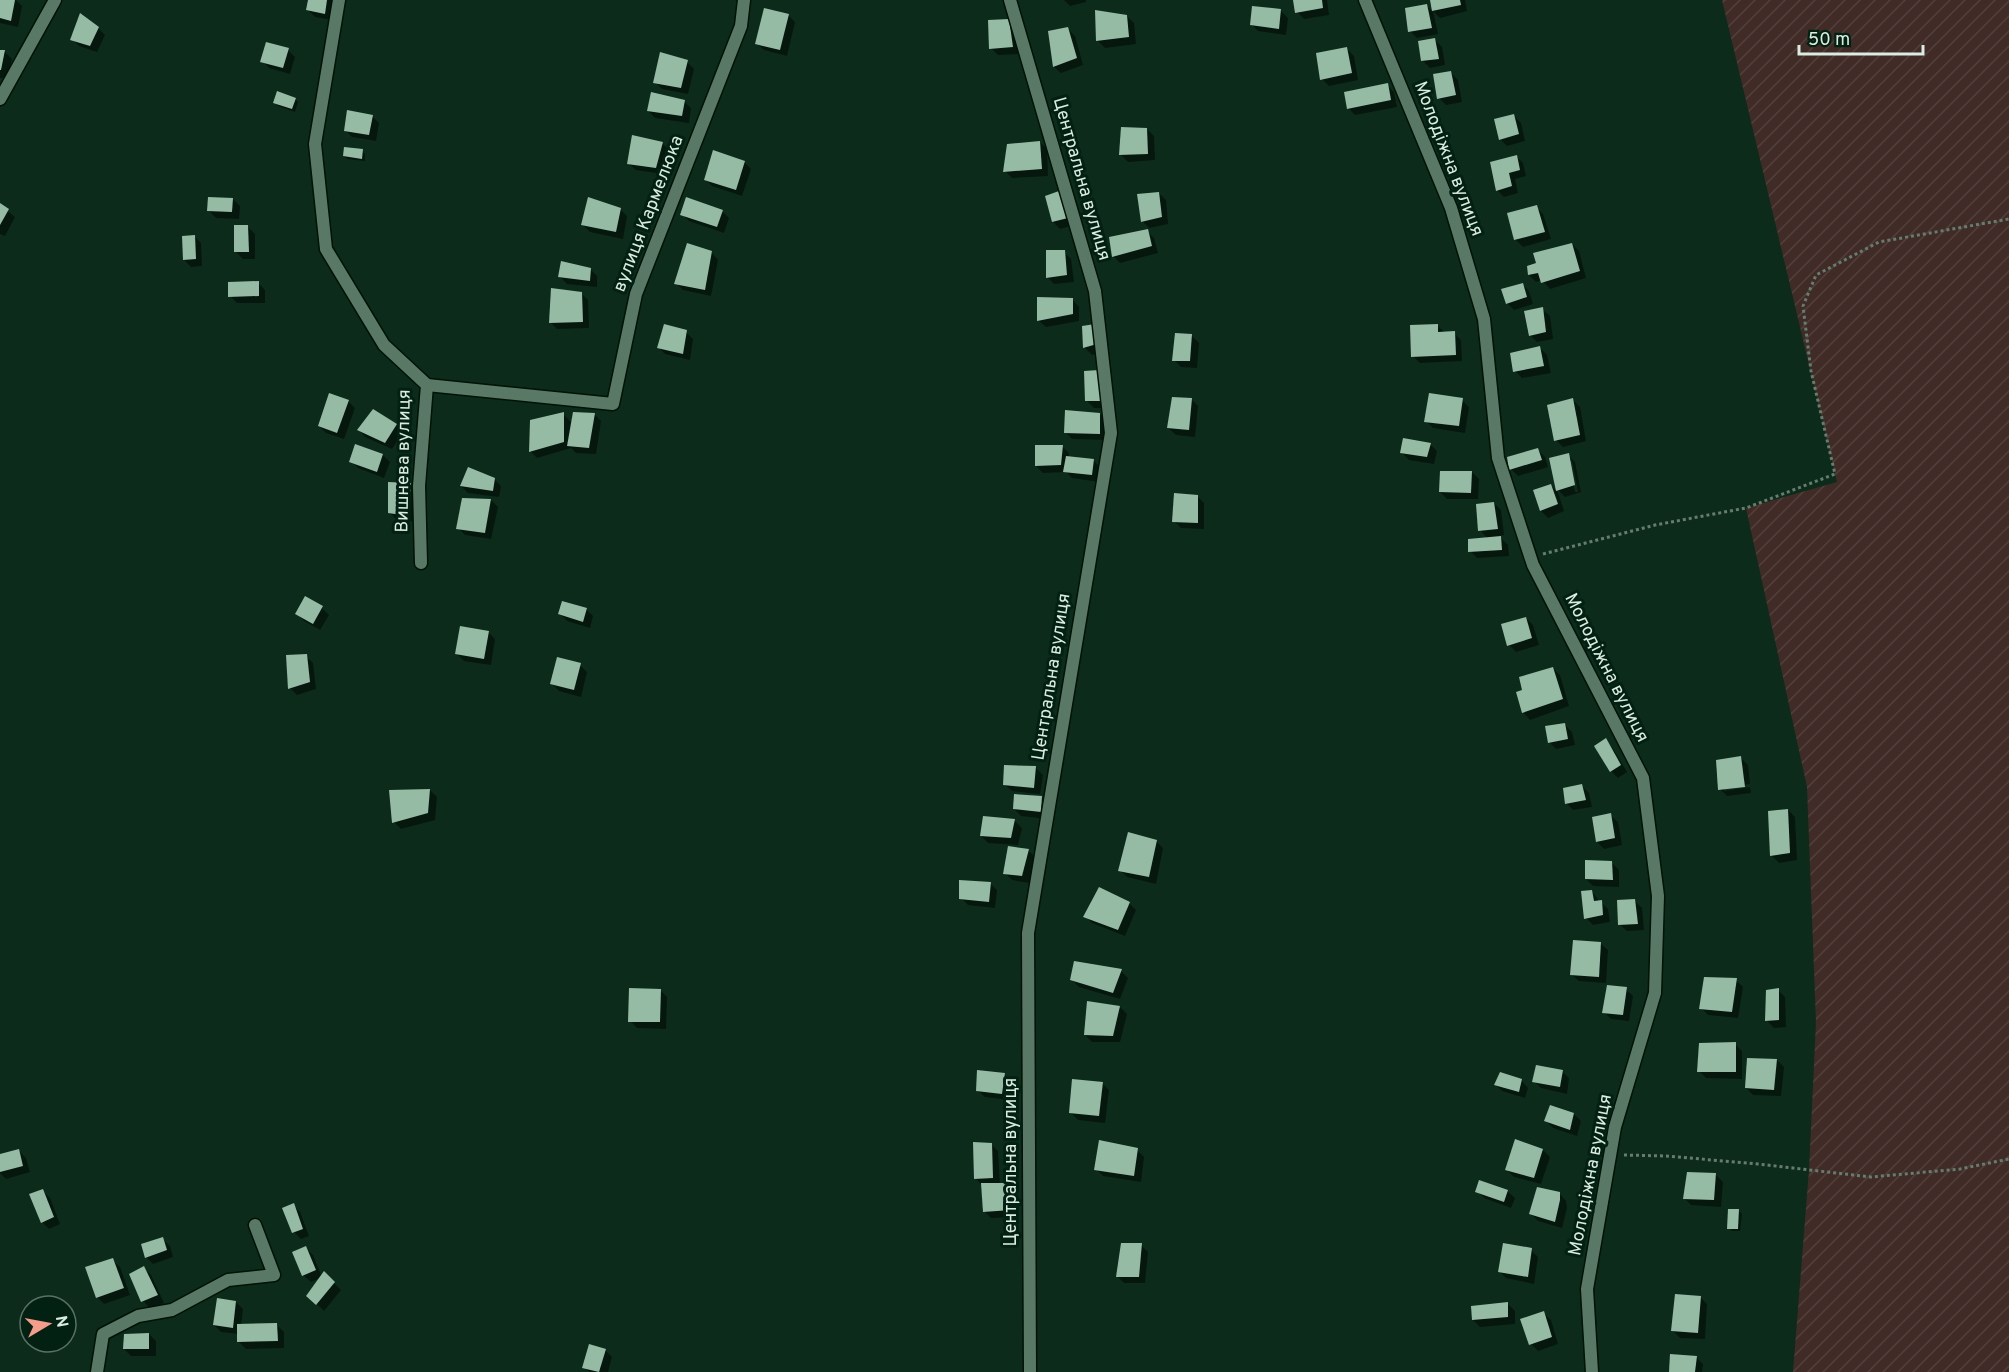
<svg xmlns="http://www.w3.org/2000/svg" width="2009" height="1372" font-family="Overpass,sans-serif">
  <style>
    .garden { fill: url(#garden-furrows) }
    .shadow { fill: #0007; fill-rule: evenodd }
    .building { fill: #96bba4 }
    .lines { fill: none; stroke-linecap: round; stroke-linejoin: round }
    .street-casing { stroke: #001306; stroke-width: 15 }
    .path { stroke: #657d6f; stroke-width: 3; stroke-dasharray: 3 3; stroke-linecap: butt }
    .street { stroke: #597966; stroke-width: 12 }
    .labels { text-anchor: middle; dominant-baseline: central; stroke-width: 6; stroke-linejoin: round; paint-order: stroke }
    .street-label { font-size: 18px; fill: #dbece1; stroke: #032112 }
  </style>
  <defs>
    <pattern id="garden-furrows" width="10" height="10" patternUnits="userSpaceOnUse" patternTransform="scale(1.5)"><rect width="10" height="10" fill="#402b27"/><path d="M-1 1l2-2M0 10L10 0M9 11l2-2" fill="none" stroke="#52403c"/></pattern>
  </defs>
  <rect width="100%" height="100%" fill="#0d2b1b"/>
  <!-- garden -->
  <polygon class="garden" points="1722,0 2009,0 2009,1372 1793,1372 1809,1170 1816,1022 1807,787 1746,508 1837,482"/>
  <!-- shadow -->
  <g class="shadow">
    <polygon points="0,0 16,0 22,6 18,27 0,23"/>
    <polygon points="310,0 335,0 331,20 315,17 308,10"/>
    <polygon points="1064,0 1086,0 1086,2 1070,6"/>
    <polygon points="1295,0 1327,0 1329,15 1304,19 1297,12"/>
    <polygon points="1431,0 1465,0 1467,11 1440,18 1433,11 1438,34 1417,38 1410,31 1426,5 1433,12"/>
    <polygon points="1281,11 1288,18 1286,35 1258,31 1251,24"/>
    <polygon points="788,15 795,22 787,56 764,50 756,43"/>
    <polygon points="1127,16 1134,23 1136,44 1105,48 1098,41"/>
    <polygon points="1009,20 1016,27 1019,54 998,55 991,48"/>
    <polygon points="98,28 105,35 97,52 79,46 72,39"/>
    <polygon points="1068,29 1075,36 1083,65 1061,73 1054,67"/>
    <polygon points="1435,40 1442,47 1445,65 1430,68 1423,61"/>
    <polygon points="1347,49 1354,56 1358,80 1329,86 1322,79"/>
    <polygon points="288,50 295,57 290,74 269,68 262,61"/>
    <polygon points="0,51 5,52 12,59 7,78 0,78"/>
    <polygon points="687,62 694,69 688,94 662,89 655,82"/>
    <polygon points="1451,73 1458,80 1462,102 1446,105 1439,98"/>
    <polygon points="1387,85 1394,92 1397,107 1355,115 1348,108"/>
    <polygon points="295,99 298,102 295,112 278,106 275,103"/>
    <polygon points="684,101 691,108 689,123 655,118 648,111"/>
    <polygon points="372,116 379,123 376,141 352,137 345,130"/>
    <polygon points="1514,116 1521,123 1525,141 1507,146 1500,139"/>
    <polygon points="1147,129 1154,136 1155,160 1128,162 1121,155"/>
    <polygon points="1040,142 1047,149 1048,176 1012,178 1005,171"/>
    <polygon points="662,143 669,150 663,174 636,170 628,163"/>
    <polygon points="362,151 365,154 365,161 347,159 344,156"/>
    <polygon points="1516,156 1523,163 1526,176 1515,179 1518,193 1504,197 1497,190"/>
    <polygon points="744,162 751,169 742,196 712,186 705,179"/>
    <polygon points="1059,193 1066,200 1074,225 1060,229 1053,222"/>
    <polygon points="1159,193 1166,200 1168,224 1149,228 1142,221"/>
    <polygon points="233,199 240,206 239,219 216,218 209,211"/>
    <polygon points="0,205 15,217 5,236 0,234"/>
    <polygon points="1536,207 1543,214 1551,239 1523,247 1516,240 1509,214"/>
    <polygon points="620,209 627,216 623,239 590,232 583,225"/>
    <polygon points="722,211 729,218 724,233 689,221 682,214"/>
    <polygon points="247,226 255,234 255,259 243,259 236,252"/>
    <polygon points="1147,231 1154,238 1158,253 1120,263 1113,256"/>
    <polygon points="194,236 201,243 202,266 191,267 184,260"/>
    <polygon points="1572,244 1579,251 1586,278 1550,289 1542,280 1536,282 1529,275"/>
    <polygon points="711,252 718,260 711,296 683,290 676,283"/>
    <polygon points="1064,252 1071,259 1074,282 1054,284 1047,277"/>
    <polygon points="590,269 597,276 597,287 567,284 560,277"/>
    <polygon points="258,283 265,290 265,303 237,303 230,296"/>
    <polygon points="1522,284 1529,291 1533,304 1514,310 1507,303"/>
    <polygon points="581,293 588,300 589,328 557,329 550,322"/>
    <polygon points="1072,299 1079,307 1079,321 1046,327 1039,321"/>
    <polygon points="1542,309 1550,316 1553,339 1537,342 1530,335"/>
    <polygon points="1437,325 1444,332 1454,333 1461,340 1462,361 1420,363 1413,356"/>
    <polygon points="1084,327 1103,351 1092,355 1085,348"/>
    <polygon points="686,332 693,339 690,360 665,354 658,347"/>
    <polygon points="1192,336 1199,343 1197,368 1181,367 1174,360"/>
    <polygon points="1540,348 1547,355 1551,373 1522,378 1515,371"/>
    <polygon points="1086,372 1108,408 1094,408 1087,401"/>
    <polygon points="1191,399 1198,406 1195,437 1176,435 1168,428"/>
    <polygon points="1462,400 1469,407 1465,433 1433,428 1426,421"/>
    <polygon points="1573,400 1580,407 1586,441 1563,447 1556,440"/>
    <polygon points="348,401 355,408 344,439 326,433 319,426"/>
    <polygon points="563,414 572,423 594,414 601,421 596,454 576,453 571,448 537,458 530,451"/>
    <polygon points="1100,414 1107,421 1107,440 1072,439 1065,432"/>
    <polygon points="396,425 403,432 392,449 365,437 359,430"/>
    <polygon points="1430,444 1437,451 1434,464 1409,460 1402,453"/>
    <polygon points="356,446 383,455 390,462 384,478 358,468 351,461"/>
    <polygon points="1062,446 1069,453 1069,458 1093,460 1100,467 1099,482 1072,478 1066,472 1043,473 1036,466"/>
    <polygon points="1538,450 1545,457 1548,467 1518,476 1511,469"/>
    <path d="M1568,455L1575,462L1581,492L1565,497L1558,490ZM1569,461H1572L1578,492H1575Z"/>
    <polygon points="1472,472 1479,479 1478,499 1447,499 1440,492"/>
    <polygon points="494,479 501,486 499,497 468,493 461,486"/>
    <polygon points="410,484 417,491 415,522 396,519 389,512"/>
    <polygon points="1550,485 1558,492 1564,511 1548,518 1541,511"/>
    <polygon points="1197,496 1204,503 1204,529 1181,528 1174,521"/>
    <polygon points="463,499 491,500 498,507 491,539 465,535 458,528"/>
    <polygon points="1494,503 1501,510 1504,535 1499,536 1508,545 1509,556 1477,558 1470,551 1488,539 1480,530"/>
    <polygon points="322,608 329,615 320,630 304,621 297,614"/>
    <polygon points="586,609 593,616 590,628 567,621 560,614"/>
    <polygon points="1526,618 1533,625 1539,645 1516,652 1509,645"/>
    <polygon points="488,632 495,639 491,665 464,661 457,654"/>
    <polygon points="306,656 313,663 316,689 297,695 290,688"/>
    <polygon points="580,665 587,672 581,697 559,691 552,684"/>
    <polygon points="1553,668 1560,675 1569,706 1530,720 1523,712 1523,691"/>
    <polygon points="1564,724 1572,732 1575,745 1556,749 1549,742"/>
    <polygon points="1605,740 1612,747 1627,772 1618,778 1611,771"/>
    <polygon points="1741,758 1748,765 1750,784 1724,788 1724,791 1750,787 1751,793 1727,796 1720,789"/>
    <polygon points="1036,768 1043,775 1040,794 1012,791 1004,784"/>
    <polygon points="1582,786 1589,793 1592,807 1573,810 1566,803"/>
    <polygon points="430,790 437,797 435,820 401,829 394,822"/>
    <polygon points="1041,797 1049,804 1047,819 1021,816 1014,809"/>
    <polygon points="1788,810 1795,817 1797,860 1779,863 1772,856 1770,813"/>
    <polygon points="1610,815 1618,822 1622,845 1604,849 1597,842"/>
    <polygon points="984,818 1015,821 1022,828 1018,845 988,843 981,836"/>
    <polygon points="1156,841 1163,848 1156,884 1127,877 1120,870"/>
    <polygon points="1028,850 1035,857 1029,883 1012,880 1005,873"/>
    <polygon points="1612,863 1619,870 1619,887 1593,886 1586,879"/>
    <polygon points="990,883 997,890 995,908 968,905 961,898"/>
    <polygon points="1591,891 1598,899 1599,902 1601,902 1608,909 1610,922 1593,925 1586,918"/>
    <polygon points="1635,901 1642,908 1644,930 1627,931 1619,924"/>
    <polygon points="1129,903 1136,910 1125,936 1092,923 1085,916"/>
    <polygon points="1600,943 1608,950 1606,983 1579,981 1571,974"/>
    <polygon points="1121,971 1128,978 1120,999 1079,987 1072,980"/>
    <polygon points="1736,980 1743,987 1738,1018 1708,1015 1701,1008"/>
    <polygon points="1626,989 1633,996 1629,1021 1611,1019 1604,1012"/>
    <polygon points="660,990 667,997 666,1029 637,1028 630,1021"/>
    <polygon points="1778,990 1785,997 1786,1027 1774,1028 1767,1021"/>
    <polygon points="1120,1007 1127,1014 1120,1042 1092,1042 1085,1035"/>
    <polygon points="1735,1044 1742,1051 1742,1079 1706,1078 1699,1071"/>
    <polygon points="1777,1060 1784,1067 1781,1096 1753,1095 1746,1088"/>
    <polygon points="1562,1071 1569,1078 1567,1094 1541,1088 1534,1081"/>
    <polygon points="1004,1074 1011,1081 1009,1100 985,1097 977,1090"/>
    <polygon points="1521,1080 1528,1088 1525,1098 1502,1091 1495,1084"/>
    <polygon points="1102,1083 1109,1090 1105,1123 1078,1120 1071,1113"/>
    <polygon points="1574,1114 1581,1121 1577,1136 1553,1128 1546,1121"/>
    <polygon points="991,1144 998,1151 1000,1185 1009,1185 1016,1192 1017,1217 991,1218 984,1211 982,1185 975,1178"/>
    <polygon points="1137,1150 1144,1157 1141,1182 1103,1176 1096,1169"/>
    <polygon points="1543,1150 1550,1157 1541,1184 1514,1177 1507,1170"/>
    <polygon points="19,1151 26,1158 30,1172 6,1179 0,1173 0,1156"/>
    <polygon points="1716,1175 1723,1182 1721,1207 1691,1205 1684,1198"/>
    <polygon points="43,1191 50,1198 60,1224 49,1229 42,1222"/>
    <polygon points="1477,1191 1507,1191 1515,1198 1511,1208 1484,1198"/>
    <polygon points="1559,1193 1566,1201 1567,1208 1562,1228 1538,1221 1531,1214"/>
    <polygon points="293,1205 300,1212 309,1236 301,1239 294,1232"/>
    <polygon points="1739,1211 1742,1214 1740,1231 1732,1231 1729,1228"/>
    <polygon points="163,1239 170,1246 173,1257 153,1264 146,1257"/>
    <polygon points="1141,1245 1148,1252 1145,1283 1124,1283 1117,1276"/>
    <polygon points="306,1248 313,1255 322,1277 325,1274 341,1290 324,1311 308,1295 321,1278 311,1282 303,1275"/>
    <polygon points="1531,1250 1538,1257 1534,1284 1506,1278 1499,1271"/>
    <polygon points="112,1260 120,1267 130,1295 104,1304 97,1297"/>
    <polygon points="144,1268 151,1275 164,1303 150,1308 143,1301"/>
    <polygon points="1700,1297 1707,1304 1705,1339 1680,1338 1673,1331"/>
    <polygon points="236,1302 243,1309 241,1326 277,1325 284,1332 284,1348 246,1349 239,1342 239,1334 221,1332 214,1325"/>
    <polygon points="1508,1304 1515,1311 1515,1324 1480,1327 1473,1320"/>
    <polygon points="1544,1313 1551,1320 1558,1344 1538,1351 1531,1344"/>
    <polygon points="149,1334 156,1341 156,1356 131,1356 124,1349"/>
    <polygon points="605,1350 612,1357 608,1372 589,1372 584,1367"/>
    <polygon points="1696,1357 1703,1364 1702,1372 1670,1372"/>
  </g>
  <!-- building -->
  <g class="building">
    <polygon points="0,0 15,0 11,21 0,18"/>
    <polygon points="308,0 327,0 325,14 306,10"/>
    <polygon points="1293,0 1322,0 1323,8 1295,13"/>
    <polygon points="1430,0 1460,0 1461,5 1432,11"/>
    <polygon points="1427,4 1432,28 1408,32 1405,8"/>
    <polygon points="1252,6 1281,9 1279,29 1250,25"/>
    <polygon points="764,8 789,14 780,50 755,44"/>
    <polygon points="1095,10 1127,15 1129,37 1096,41"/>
    <polygon points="80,13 99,27 90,46 70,40"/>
    <polygon points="1009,19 1013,47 989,49 988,20"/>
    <polygon points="1068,27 1077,58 1053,67 1048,31"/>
    <polygon points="1435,38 1439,59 1421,61 1418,41"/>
    <polygon points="266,42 289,48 283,68 260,62"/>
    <polygon points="1347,47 1352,73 1320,80 1316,53"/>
    <polygon points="0,50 5,50 1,70 0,70"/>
    <polygon points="660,52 688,60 681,88 653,83"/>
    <polygon points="1451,71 1456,95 1437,99 1433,74"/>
    <polygon points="1388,83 1391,100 1347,109 1344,92"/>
    <polygon points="277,91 296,98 292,109 273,103"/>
    <polygon points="651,92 685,100 682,116 647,111"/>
    <polygon points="347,110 373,115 369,135 344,131"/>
    <polygon points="1514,114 1519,134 1499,140 1494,119"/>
    <polygon points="1121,127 1147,128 1148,154 1119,155"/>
    <polygon points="632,135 663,142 656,168 627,164"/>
    <polygon points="1040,141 1042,169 1003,172 1007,144"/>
    <polygon points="344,147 363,149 362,159 343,156"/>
    <polygon points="713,150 745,161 736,190 704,180"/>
    <polygon points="1517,155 1520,170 1509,173 1512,186 1496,191 1490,162"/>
    <polygon points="1059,191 1068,218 1052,222 1045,196"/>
    <polygon points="1159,192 1162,217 1141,222 1137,194"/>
    <polygon points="208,197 233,198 232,212 207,211"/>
    <polygon points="588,197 621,208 616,232 581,225"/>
    <polygon points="686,197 723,210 717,227 680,215"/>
    <polygon points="0,203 9,209 0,225"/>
    <polygon points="1537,205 1545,232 1514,240 1507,213"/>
    <polygon points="234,225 248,225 249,252 234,252"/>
    <polygon points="1148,229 1152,246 1112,257 1109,237"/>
    <polygon points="195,235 196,259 183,260 182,236"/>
    <polygon points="687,243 712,251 705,290 674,284"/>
    <polygon points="1572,243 1580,271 1541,283 1538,273 1528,275 1527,266 1536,263 1533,253"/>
    <polygon points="1046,250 1065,250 1067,275 1046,278"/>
    <polygon points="561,261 591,268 590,281 558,277"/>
    <polygon points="259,281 259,296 228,297 228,282"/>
    <polygon points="1523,283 1527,297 1506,304 1501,289"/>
    <polygon points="551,288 582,292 583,322 549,323"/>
    <polygon points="1037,297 1073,298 1073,314 1037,321"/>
    <polygon points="1543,307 1546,332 1529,336 1524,311"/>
    <polygon points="664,324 687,330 683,354 657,348"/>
    <polygon points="1095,324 1097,344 1083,348 1082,326"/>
    <polygon points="1438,324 1438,332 1455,331 1456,355 1411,357 1410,325"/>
    <polygon points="1175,333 1192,334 1190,361 1172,361"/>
    <polygon points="1540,346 1544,366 1513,372 1510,353"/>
    <polygon points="1099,370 1102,401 1085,401 1084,371"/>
    <polygon points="329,393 349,400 337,433 318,426"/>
    <polygon points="1429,393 1463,398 1459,426 1424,422"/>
    <polygon points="1172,397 1192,398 1189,430 1167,428"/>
    <polygon points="1573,398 1580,435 1554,441 1547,405"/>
    <polygon points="373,409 397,424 385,443 357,430"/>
    <polygon points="1065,410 1100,413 1100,434 1064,433"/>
    <polygon points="564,412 564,442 529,452 530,420"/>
    <polygon points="573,412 595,413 589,448 567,446"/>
    <polygon points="1403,438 1431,443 1427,457 1400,453"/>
    <polygon points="355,444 383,454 377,472 349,462"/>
    <polygon points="1035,445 1063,445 1061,465 1035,466"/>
    <polygon points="1538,448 1542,460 1509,470 1507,457"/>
    <polygon points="1569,453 1575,485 1556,491 1549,458"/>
    <polygon points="1066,456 1094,459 1092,475 1063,472"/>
    <polygon points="468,467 495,478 493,491 460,486"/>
    <polygon points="1440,471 1472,471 1471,493 1439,492"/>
    <polygon points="388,482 411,483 409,516 388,513"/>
    <polygon points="1551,484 1558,504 1540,511 1533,490"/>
    <polygon points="1174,493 1198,495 1198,523 1172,522"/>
    <polygon points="462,498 491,499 485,533 456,529"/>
    <polygon points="1494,502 1498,529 1478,531 1476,504"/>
    <polygon points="1501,536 1502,550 1468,552 1468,539"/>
    <polygon points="305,596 323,606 313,624 295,614"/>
    <polygon points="562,601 587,608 583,622 558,614"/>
    <polygon points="1526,617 1532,638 1507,646 1501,624"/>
    <polygon points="460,626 489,631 484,659 455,654"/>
    <polygon points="307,654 310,682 288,689 286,655"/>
    <polygon points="557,657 581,663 574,690 550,684"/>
    <polygon points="1553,667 1563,699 1522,713 1516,692 1522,690 1519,677"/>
    <polygon points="1565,723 1568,739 1548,743 1545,726"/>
    <polygon points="1606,738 1621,765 1610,772 1594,746"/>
    <polygon points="1741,756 1745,787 1718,790 1716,760"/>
    <polygon points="1004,765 1036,766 1034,788 1003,785"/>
    <polygon points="1582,784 1586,800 1565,804 1563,788"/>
    <polygon points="430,789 428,813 392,823 389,790"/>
    <polygon points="1014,794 1042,796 1041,812 1013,809"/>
    <polygon points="1788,809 1790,853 1770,856 1768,811"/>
    <polygon points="1611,813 1615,838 1596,842 1592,817"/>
    <polygon points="983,816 1015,819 1011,838 980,836"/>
    <polygon points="1128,832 1157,840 1149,877 1118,871"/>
    <polygon points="1008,846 1029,849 1022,876 1003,874"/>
    <polygon points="1585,860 1612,861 1613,880 1585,879"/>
    <polygon points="959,880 991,882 989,902 959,899"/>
    <polygon points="1099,887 1130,902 1118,930 1083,917"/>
    <polygon points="1592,890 1594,901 1602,900 1603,915 1584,919 1581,891"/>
    <polygon points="1635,899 1638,924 1618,925 1617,900"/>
    <polygon points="1573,940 1601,942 1599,977 1570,975"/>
    <polygon points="1074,961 1122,969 1113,993 1070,980"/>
    <polygon points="1704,977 1737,978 1732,1012 1699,1009"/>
    <polygon points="1607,985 1627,987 1623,1015 1602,1013"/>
    <polygon points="629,988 661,989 660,1022 628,1022"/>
    <polygon points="1779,988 1779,1020 1765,1021 1766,990"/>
    <polygon points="1087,1001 1120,1006 1113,1036 1084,1035"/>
    <polygon points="1736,1042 1736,1072 1697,1072 1699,1043"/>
    <polygon points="1747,1058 1777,1059 1774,1090 1745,1088"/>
    <polygon points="1536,1065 1563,1070 1560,1087 1532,1082"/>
    <polygon points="977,1070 1005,1073 1002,1094 976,1091"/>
    <polygon points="1500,1072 1522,1079 1519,1092 1494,1085"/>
    <polygon points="1072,1079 1103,1082 1099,1116 1069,1113"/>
    <polygon points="1550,1105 1574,1113 1570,1130 1544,1121"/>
    <polygon points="1515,1139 1543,1149 1534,1178 1505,1170"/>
    <polygon points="1099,1140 1138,1148 1134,1176 1094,1170"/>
    <polygon points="973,1142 992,1143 993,1178 974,1179"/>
    <polygon points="19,1149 23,1166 0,1172 0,1154"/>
    <polygon points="1687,1172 1716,1173 1714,1200 1683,1199"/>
    <polygon points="1479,1180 1508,1190 1504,1202 1475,1192"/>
    <polygon points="981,1183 1010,1183 1011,1210 983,1212"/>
    <polygon points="1537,1187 1560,1192 1560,1200 1555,1222 1529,1214"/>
    <polygon points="43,1189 54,1217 41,1223 29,1194"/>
    <polygon points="294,1203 303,1229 292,1233 282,1208"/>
    <polygon points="1728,1209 1739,1209 1738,1229 1727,1229"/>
    <polygon points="163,1237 167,1250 145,1258 141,1244"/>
    <polygon points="1121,1243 1142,1243 1139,1277 1116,1277"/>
    <polygon points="1503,1243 1532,1248 1528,1277 1498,1272"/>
    <polygon points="306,1246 316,1270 302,1276 292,1252"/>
    <polygon points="113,1258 124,1288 96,1298 85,1267"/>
    <polygon points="144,1266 158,1295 141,1302 129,1274"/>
    <polygon points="324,1271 335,1282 316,1305 306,1296"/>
    <polygon points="1675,1294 1701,1296 1698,1333 1671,1331"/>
    <polygon points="217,1298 236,1301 233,1328 213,1325"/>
    <polygon points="1508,1302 1508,1317 1472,1320 1471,1306"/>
    <polygon points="1544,1311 1552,1337 1529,1345 1520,1319"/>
    <polygon points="277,1323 278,1341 237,1342 237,1324"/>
    <polygon points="149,1333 149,1349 123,1349 124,1334"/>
    <polygon points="589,1344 606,1349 599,1372 582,1368"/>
    <polygon points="1670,1354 1697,1356 1695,1372 1669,1372"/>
  </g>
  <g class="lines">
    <defs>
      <g id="street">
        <polyline points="339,0 315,144 326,249 384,345 427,385 419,486 421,563"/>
        <polyline points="1010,0 1095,291 1111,433 1028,933 1030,1372"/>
        <polyline points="1365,0 1451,208 1484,319 1498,458 1533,565 1643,778 1658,896 1655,993 1615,1127 1587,1289 1592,1372"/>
        <polyline points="0,99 55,0"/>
        <polyline points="427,385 613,404 636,294 741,26 744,0"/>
        <polyline points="97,1372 103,1334 138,1316 172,1310 228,1280 274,1275 255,1225"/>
      </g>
    </defs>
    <!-- street casing -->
    <use href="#street" class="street-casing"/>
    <!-- path -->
    <g class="path">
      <polyline points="1543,554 1655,525 1746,508 1835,474 1811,371 1803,306 1816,275 1879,242 2009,219"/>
      <polyline points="1624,1155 1666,1156 1758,1164 1871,1177 1960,1169 2009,1159"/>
    </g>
    <!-- street -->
    <use href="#street" class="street"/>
  </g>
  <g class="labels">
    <!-- street labels -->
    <g class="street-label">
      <text transform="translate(1448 159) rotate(69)">Молодіжна вулиця</text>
      <text transform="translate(1081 179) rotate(74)">Центральна вулиця</text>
      <text transform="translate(649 214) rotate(-69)">вулиця Кармелюка</text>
      <text transform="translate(404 461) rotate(-89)">Вишнева вулиця</text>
      <text transform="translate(1606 668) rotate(63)">Молодіжна вулиця</text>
      <text transform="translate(1052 677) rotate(-81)">Центральна вулиця</text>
      <text transform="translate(1011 1162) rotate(-90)">Центральна вулиця</text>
      <text transform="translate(1591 1175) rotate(-79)">Молодіжна вулиця</text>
    </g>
  </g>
  <!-- north arrow -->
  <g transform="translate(48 1324) rotate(80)"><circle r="28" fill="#032112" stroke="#597265" stroke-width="1.5"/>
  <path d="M0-4.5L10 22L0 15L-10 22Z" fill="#f49d8b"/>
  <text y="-9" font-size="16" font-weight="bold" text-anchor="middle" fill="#dbece1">N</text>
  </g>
  <!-- scale -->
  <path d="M1799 45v9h124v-9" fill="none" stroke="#dbece1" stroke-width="3"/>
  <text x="1808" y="45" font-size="18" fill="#dbece1" stroke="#032112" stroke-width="4.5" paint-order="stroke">50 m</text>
</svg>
